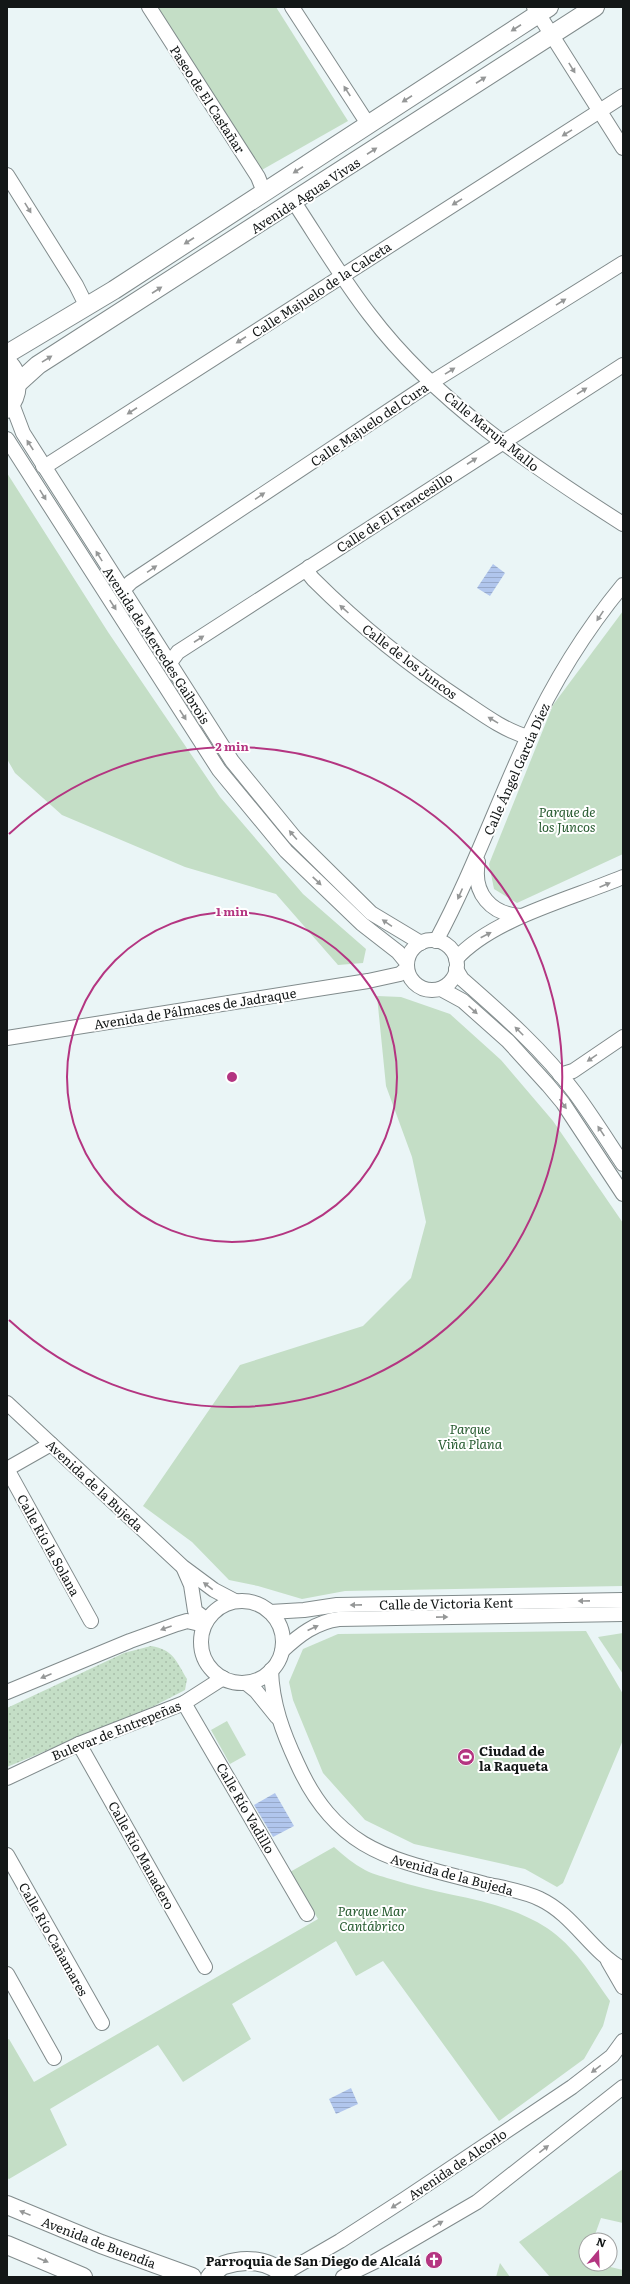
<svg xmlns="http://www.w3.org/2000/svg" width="630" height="2284" font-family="Literata,serif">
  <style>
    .green { fill: #c4dec6 }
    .garden { fill: url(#garden-dots) }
    .water { fill: url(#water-rules) }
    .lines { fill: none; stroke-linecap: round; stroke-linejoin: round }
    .minor-casing { stroke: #818b8c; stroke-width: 16 }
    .major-casing { stroke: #818b8c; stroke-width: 20 }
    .minor { stroke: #fff; stroke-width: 14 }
    .major { stroke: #fff; stroke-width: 18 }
    .oneway { fill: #959797 }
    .ring { fill: none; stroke: #b43581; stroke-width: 2 }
    .labels { text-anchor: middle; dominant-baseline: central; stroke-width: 4; stroke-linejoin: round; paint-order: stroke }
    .street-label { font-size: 13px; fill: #131717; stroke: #fff }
    .park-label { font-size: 13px; font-style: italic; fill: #275b30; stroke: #fff }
    .poi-label { font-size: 13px; font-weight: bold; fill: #131717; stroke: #fff; text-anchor: start }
    .centre { fill: #b43581; stroke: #fff; stroke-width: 2 }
    .ring-label { font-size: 12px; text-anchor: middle; font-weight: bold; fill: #b43581; stroke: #fff; stroke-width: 4; stroke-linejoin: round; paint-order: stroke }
  </style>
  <defs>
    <pattern id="garden-dots" width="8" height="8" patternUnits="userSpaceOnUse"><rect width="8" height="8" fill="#c4dec6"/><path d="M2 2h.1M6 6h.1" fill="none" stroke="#a8bea9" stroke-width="1.8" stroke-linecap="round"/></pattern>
    <pattern id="water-rules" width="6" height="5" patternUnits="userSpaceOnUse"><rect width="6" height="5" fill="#b1c6ed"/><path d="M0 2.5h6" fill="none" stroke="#97a9ca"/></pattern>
  </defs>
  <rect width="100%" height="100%" fill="#eaf5f6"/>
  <!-- green -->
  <g class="green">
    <polygon points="156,7 276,7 348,121 260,171"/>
    <polygon points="7,473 108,632 220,797 303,894 366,949 363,963 338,965 276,894 185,867 62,815 15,773 7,759"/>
    <polygon points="623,611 623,854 517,903 494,889 489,864 553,705"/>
    <polygon points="377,996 401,997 450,1014 501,1060 553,1121 623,1223 623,1586 345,1591 302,1599 258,1586 229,1580 192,1542 143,1506 240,1365 363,1326 411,1278 426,1222 412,1157 386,1086"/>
    <polygon points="586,1631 623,1694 623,1740 563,1883 557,1887 525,1869 414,1844 365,1820 323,1773 293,1700 289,1682 303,1649 338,1634"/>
    <polygon points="623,1633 623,1674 598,1637"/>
    <polygon points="227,1721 246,1755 230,1764 211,1730"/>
    <path d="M334,1847C344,1856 354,1864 365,1870C374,1875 385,1877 394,1880C445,1897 501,1898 547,1928C574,1946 592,1975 610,2001L603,2026L584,2059L499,2121L383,1961L356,1976L336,1941L232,2004L251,2039L183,2082L158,2045L50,2109L67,2145L9,2179L7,2178V2040L9,2039L34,2082L318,1919L290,1872Z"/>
    <polygon points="623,2169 623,2223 601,2218 593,2240 586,2240 586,2264 598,2264 623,2270 623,2277 550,2277 519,2242"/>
    <polygon points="500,2263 510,2277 496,2277"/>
  </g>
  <!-- garden -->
  <path class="garden" d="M151,1646C174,1650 176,1661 187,1679L185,1690L154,1706L7,1767V1708L124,1653Z"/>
  <!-- water -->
  <g class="water">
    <polygon points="493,564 505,573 490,596 477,588"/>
    <polygon points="275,1793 294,1826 273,1837 254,1805"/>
    <polygon points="351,2088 358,2104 336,2114 329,2099"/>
  </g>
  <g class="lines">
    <defs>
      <g id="minor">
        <polyline points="149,7 258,177 264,192"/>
        <polyline points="292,7 368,124"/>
        <polyline points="534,7 623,148"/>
        <polyline points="7,175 76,285 84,301 85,308"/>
        <path d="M294,202C319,240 342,279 370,315C436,402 532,466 623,524"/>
        <polyline points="12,404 23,433 232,761 295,838 371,913 421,943"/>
        <polyline points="7,439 219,770 286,851 362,924 398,952 407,963"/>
        <polyline points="43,466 49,464 623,96"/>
        <path d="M309,567V574L313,579C360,626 411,667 466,703C485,716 506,731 528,737"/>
        <polyline points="124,594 125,588 131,582 432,382 623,263"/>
        <polyline points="169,664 178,652 623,365"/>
        <path d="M478,862C472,893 491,915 522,916"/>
        <circle cx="432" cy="965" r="25"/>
        <path d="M436,941C471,876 496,806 527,739C552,685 585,631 623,585"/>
        <path d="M456,959C493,918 571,899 623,877"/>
        <path d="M456,969L462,979C502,1014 544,1051 575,1093C592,1116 607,1140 623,1164"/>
        <polyline points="441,989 463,1001 508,1041 548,1085 563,1103 623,1194"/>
        <polyline points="7,1038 368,981 400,974 407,968"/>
        <polyline points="560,1075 573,1071 623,1037"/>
        <polyline points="7,1403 183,1567 214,1590 235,1601"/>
        <polyline points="7,1469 91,1621"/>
        <polyline points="7,1469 51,1444"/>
        <polyline points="184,1569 191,1585 195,1611 207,1620"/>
        <circle cx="242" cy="1642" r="41"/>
        <polyline points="270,1612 304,1610 337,1605 623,1600"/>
        <path d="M282,1651C299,1635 316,1622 339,1619L623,1614"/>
        <path d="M271,1670C272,1704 283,1733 297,1763C338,1855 397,1860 485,1884C503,1888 524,1891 540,1899C574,1915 591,1952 623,1969"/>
        <polyline points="246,1683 256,1691 277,1717"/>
        <polyline points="7,1692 130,1641 177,1624 187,1621 204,1625"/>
        <polyline points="184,1703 307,1914"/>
        <polyline points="79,1744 205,1967"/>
        <polyline points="7,1778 79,1744 184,1703 223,1678"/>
        <polyline points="7,1855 102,2023"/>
        <polyline points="608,1961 623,1987"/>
        <polyline points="7,1974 54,2058"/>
        <polyline points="283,2274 340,2241 405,2199 572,2087 612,2056 623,2041"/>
        <polyline points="343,2277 374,2262 477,2202 623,2087"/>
      </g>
      <g id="major">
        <polyline points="7,354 114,290 549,7"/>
        <path d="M7,362C21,374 19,396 7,409"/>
        <polyline points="17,384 38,365 595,7"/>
        <polyline points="7,2205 101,2244 192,2277"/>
        <polyline points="7,2245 83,2277"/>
        <path d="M210,2277C214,2273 219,2267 224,2265C244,2258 271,2259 285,2277"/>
      </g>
    </defs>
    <!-- minor casing -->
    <use href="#minor" class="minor-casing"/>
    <!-- major casing -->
    <use href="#major" class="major-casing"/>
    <!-- minor -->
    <use href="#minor" class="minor"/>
    <!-- major -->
    <use href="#major" class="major"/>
  </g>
  <!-- one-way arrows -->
  <defs><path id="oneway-solid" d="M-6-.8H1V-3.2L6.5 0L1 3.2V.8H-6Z"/></defs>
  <g class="oneway">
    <use href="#oneway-solid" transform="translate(516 28) rotate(147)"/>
    <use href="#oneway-solid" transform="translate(572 68) rotate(58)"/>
    <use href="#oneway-solid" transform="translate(481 80) rotate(-33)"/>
    <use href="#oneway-solid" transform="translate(347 91) rotate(-123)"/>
    <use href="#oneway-solid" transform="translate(407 99) rotate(147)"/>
    <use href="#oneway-solid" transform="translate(567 133) rotate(148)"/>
    <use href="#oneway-solid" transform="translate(372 151) rotate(-33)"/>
    <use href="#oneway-solid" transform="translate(298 170) rotate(147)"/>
    <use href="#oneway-solid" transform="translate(457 202) rotate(148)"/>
    <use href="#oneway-solid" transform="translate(28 208) rotate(58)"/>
    <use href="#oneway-solid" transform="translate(189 241) rotate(147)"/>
    <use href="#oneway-solid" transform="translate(157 290) rotate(-33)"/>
    <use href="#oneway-solid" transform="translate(561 302) rotate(-32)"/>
    <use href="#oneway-solid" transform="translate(241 340) rotate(147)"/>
    <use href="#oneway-solid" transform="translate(47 359) rotate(-32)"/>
    <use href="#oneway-solid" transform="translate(450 371) rotate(-32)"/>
    <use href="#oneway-solid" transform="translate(582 391) rotate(-32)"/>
    <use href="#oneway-solid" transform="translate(132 411) rotate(147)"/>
    <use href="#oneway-solid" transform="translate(30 445) rotate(-123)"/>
    <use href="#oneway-solid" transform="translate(472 461) rotate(-33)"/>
    <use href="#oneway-solid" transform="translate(43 495) rotate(58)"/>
    <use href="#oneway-solid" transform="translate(260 496) rotate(-34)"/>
    <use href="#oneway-solid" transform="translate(99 556) rotate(-122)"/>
    <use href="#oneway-solid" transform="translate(152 569) rotate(-34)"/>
    <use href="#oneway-solid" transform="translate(113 605) rotate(57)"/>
    <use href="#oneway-solid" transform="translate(344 609) rotate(-138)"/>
    <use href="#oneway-solid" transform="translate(600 616) rotate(124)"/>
    <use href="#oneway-solid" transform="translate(199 639) rotate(-33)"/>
    <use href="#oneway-solid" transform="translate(183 715) rotate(57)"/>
    <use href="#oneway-solid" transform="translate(493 720) rotate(-149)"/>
    <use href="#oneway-solid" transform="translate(293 835) rotate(-131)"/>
    <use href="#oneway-solid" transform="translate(317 881) rotate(44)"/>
    <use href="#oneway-solid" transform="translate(605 885) rotate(-23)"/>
    <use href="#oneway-solid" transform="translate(460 894) rotate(114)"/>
    <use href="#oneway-solid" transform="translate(387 923) rotate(-146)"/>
    <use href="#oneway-solid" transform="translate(486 935) rotate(-27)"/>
    <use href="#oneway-solid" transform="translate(473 1010) rotate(42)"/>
    <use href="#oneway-solid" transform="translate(519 1031) rotate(-135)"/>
    <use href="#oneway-solid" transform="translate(592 1058) rotate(146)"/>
    <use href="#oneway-solid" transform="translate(563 1104) rotate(54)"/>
    <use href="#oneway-solid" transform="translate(601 1131) rotate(-124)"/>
    <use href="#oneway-solid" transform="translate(208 1586) rotate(-143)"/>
    <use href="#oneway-solid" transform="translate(584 1601) rotate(179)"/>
    <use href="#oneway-solid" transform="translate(356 1605) rotate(179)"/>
    <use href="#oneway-solid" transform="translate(442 1617) rotate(-1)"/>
    <use href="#oneway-solid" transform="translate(166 1628) rotate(160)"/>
    <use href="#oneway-solid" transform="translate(313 1628) rotate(-25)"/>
    <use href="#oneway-solid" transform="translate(46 1676) rotate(157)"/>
    <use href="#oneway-solid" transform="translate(596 2069) rotate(143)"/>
    <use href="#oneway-solid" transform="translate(544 2149) rotate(-38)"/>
    <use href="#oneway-solid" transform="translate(396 2205) rotate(147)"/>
    <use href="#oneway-solid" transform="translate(25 2213) rotate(-158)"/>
    <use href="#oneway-solid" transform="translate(438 2224) rotate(-30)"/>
    <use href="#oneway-solid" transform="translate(43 2260) rotate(23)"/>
  </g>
  <!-- distance rings -->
  <g class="ring">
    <circle cx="232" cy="1077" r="165"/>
    <path d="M9 834A330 330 0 1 1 9 1320"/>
  </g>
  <!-- icons -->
  <defs>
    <symbol id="stadium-disc" viewBox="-11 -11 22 22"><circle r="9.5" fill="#b43581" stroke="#fff"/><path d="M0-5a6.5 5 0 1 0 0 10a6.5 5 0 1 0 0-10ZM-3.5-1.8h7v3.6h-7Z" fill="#fff"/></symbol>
    <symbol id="church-disc" viewBox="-11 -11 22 22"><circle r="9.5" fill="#b43581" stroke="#fff"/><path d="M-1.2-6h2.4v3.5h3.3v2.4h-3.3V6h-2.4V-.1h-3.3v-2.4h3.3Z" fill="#fff"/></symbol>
  </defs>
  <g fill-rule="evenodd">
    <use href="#stadium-disc" x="456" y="1747" width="20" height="20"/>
    <use href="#church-disc" x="424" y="2250" width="20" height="20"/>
  </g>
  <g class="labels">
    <!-- street labels -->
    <g class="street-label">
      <text transform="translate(208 99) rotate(57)">Paseo de El Castañar</text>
      <text transform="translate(305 195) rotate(-33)">Avenida Aguas Vivas</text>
      <text transform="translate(321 289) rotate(-33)">Calle Majuelo de la Calceta</text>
      <text transform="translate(369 424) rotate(-34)">Calle Majuelo del Cura</text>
      <text transform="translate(492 431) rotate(39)">Calle Maruja Mallo</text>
      <text transform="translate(394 512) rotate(-33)">Calle de El Francesillo</text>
      <text transform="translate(157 645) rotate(57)">Avenida de Mercedes Gaibrois</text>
      <text transform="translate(410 661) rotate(37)">Calle de los Juncos</text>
      <text transform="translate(516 769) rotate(-66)">Calle Ángel García Díez</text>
      <text transform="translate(195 1008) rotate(-9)">Avenida de Pálmaces de Jadraque</text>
      <text transform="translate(95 1485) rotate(43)">Avenida de la Bujeda</text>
      <text transform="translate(49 1545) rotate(61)">Calle Río la Solana</text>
      <text transform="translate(446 1603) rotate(-1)">Calle de Victoria Kent</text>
      <text transform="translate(116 1730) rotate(-22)">Bulevar de Entrepeñas</text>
      <text transform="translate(246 1808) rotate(60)">Calle Río Vadillo</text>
      <text transform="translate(142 1855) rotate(61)">Calle Río Manadero</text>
      <text transform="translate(452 1874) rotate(15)">Avenida de la Bujeda</text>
      <text transform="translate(54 1939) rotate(61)">Calle Río Cañamares</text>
      <text transform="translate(457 2164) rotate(-34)">Avenida de Alcorlo</text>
      <text transform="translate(99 2242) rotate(21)">Avenida de Buendía</text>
    </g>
    <!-- park labels -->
    <g class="park-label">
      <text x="567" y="811">Parque de<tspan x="567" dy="15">los Juncos</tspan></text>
      <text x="470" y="1428">Parque<tspan x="470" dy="15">Viña Plana</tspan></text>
      <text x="372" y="1910">Parque Mar<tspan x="372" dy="15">Cantábrico</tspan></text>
    </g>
    <!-- poi labels -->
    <g class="poi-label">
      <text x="479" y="1750">Ciudad de<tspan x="479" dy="15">la Raqueta</tspan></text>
      <text x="421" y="2260" text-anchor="end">Parroquia de San Diego de Alcalá</text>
    </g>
  </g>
  <circle cx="232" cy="1077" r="6" class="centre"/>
  <g class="ring-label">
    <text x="232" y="751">2 min</text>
    <text x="232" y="916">1 min</text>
  </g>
  <!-- border -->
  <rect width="630" height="2284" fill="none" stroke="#131717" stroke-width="16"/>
  <!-- north arrow -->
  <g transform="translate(598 2252) rotate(19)"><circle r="19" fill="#ffffff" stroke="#a1a2a2"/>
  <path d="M0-3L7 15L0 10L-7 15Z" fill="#b43581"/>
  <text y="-6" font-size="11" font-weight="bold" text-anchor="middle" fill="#131717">N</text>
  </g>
</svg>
